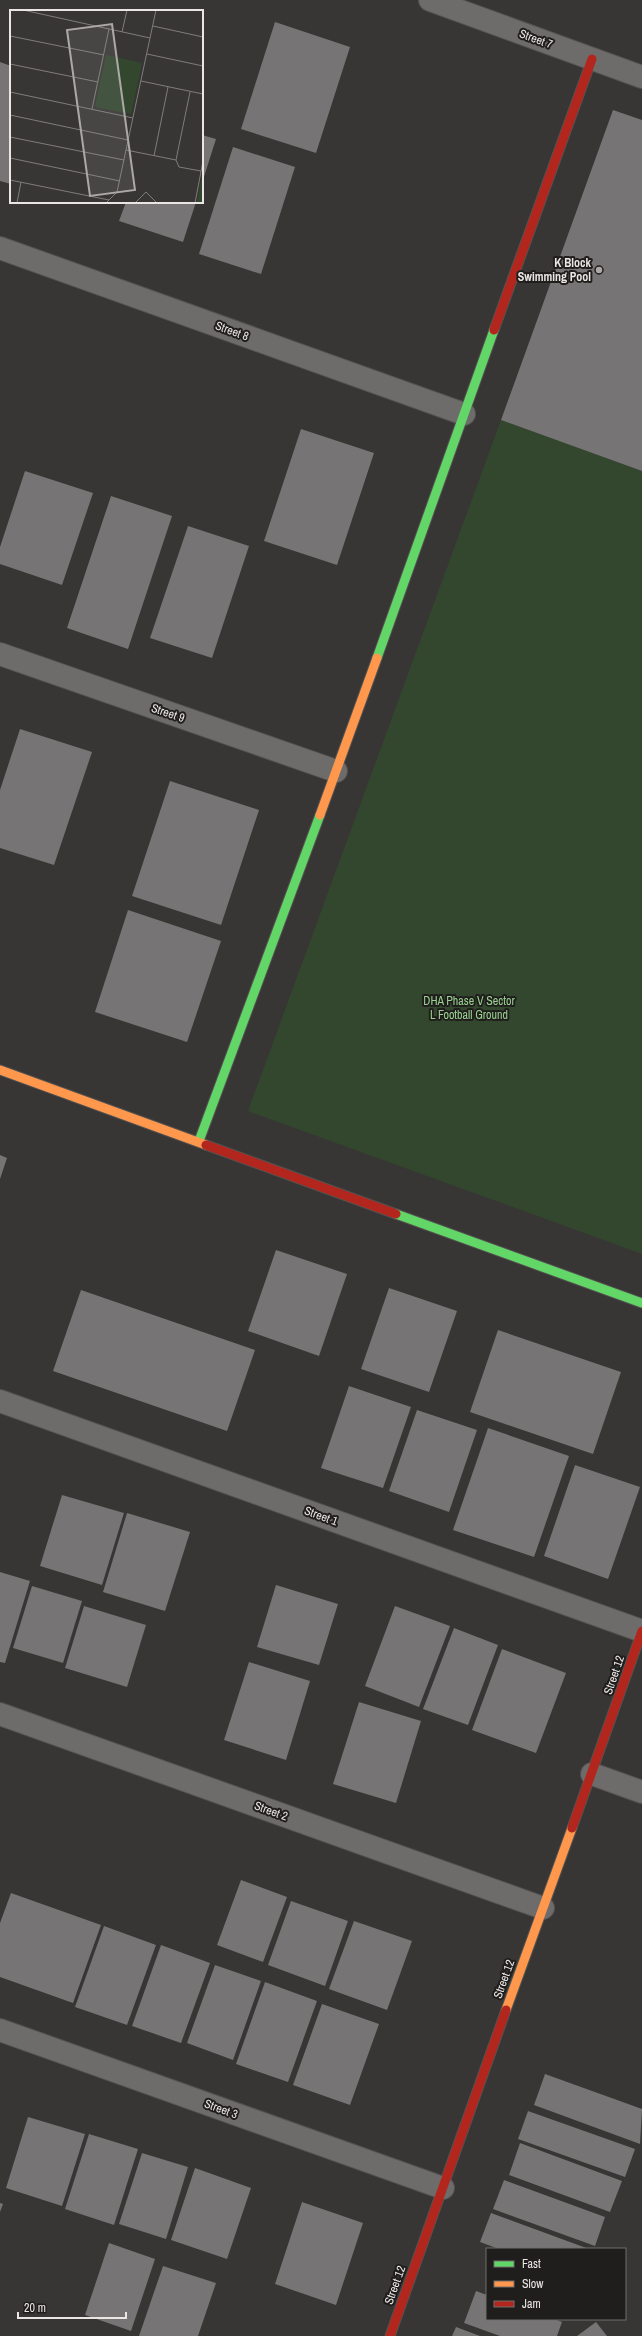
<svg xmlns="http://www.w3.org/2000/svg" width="642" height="2336" font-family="'Archivo Narrow',sans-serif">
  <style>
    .green { fill: #32472e }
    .building { fill: #767474 }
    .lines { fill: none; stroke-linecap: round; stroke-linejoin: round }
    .street-casing { stroke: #545251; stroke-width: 24 }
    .fast-casing { stroke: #545251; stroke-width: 11 }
    .slow-casing { stroke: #545251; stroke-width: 11 }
    .jam-casing { stroke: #545251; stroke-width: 11 }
    .street { stroke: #6e6c6b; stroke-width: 22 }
    .fast { stroke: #63d668; stroke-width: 9 }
    .slow { stroke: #ff974d; stroke-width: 9 }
    .jam { stroke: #b3261e; stroke-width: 9 }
    .poi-dot { fill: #aba8a6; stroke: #201e1c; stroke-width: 1.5 }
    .labels { text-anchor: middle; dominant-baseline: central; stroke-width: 4; stroke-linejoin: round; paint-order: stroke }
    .street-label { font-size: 12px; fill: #e9e6e4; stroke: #201e1c }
    .poi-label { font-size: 12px; font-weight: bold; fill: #e9e6e4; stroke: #201e1c; text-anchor: end }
    .park-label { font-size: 12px; fill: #99d190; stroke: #201e1c }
    .inset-road { fill: none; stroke: #7f7c7a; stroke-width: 1 }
    .view { fill: #aba8a6; fill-opacity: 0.15; stroke: #aba8a6; stroke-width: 2 }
    .inset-edge { fill: none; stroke: #e9e6e4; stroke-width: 2 }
  </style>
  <rect width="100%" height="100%" fill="#383634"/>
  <!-- green -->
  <polygon class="green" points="501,420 642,471 642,1254 248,1111"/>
  <!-- building -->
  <g class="building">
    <polygon points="275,22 350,47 316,153 241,129"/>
    <polygon points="0,62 11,66 11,184 0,181"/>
    <polygon points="613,110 642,120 642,471 501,420"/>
    <polygon points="202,135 216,139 202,183"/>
    <polygon points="233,147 295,167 261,274 199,254"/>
    <polygon points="126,202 196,202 183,242 119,221"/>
    <polygon points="301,429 374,453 337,565 264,541"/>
    <polygon points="25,471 93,493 62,585 0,564 0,547"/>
    <polygon points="111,496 172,516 128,649 67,628"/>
    <polygon points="188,526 249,546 212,658 150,638"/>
    <polygon points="20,729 92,752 54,865 0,848 0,790"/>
    <polygon points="170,781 259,810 221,925 132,896"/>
    <polygon points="128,910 221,941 187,1042 95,1012"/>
    <polygon points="0,1155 7,1158 0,1179"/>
    <polygon points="276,1250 347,1274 319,1356 248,1331"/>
    <polygon points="389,1288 457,1311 429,1392 361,1369"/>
    <polygon points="81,1290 255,1350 227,1431 53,1371"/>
    <polygon points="498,1330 621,1372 593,1454 470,1412"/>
    <polygon points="349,1386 411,1407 383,1488 321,1468"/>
    <polygon points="417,1410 477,1430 449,1512 389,1491"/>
    <polygon points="488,1428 569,1456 534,1557 453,1530"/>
    <polygon points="575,1465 640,1487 608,1579 544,1556"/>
    <polygon points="62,1495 124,1513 102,1585 40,1566"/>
    <polygon points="127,1513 190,1532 165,1611 103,1592"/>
    <polygon points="0,1572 30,1581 5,1663 0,1662"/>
    <polygon points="276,1585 338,1604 319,1665 257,1647"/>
    <polygon points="32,1586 82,1601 63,1663 13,1648"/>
    <polygon points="84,1606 146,1625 127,1687 65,1668"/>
    <polygon points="395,1606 450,1626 419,1707 365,1686"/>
    <polygon points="454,1628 498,1645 468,1725 423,1709"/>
    <polygon points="502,1649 566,1673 536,1753 472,1730"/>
    <polygon points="249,1662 310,1681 286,1760 224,1740"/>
    <polygon points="359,1702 421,1721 396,1803 333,1784"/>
    <polygon points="241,1880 287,1897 263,1962 217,1945"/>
    <polygon points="11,1893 101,1925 73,2003 0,1977 0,1923"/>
    <polygon points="291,1901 348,1921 325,1986 268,1965"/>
    <polygon points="354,1921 412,1941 387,2010 329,1989"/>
    <polygon points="104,1926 156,1945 127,2025 75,2007"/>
    <polygon points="161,1945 210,1963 181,2043 132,2026"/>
    <polygon points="215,1965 261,1981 233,2060 187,2043"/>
    <polygon points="265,1982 317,2001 288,2082 236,2064"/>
    <polygon points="322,2004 379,2024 350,2105 293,2085"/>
    <polygon points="545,2074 642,2109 640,2144 534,2105"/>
    <polygon points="528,2111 635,2149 625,2177 518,2139"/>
    <polygon points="28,2117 85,2134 62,2206 6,2188"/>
    <polygon points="89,2134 138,2149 114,2225 65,2209"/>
    <polygon points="520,2143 622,2181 610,2212 509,2175"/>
    <polygon points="142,2153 188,2167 166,2239 119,2224"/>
    <polygon points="195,2168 251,2188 227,2259 171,2240"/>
    <polygon points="504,2180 605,2217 595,2246 493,2209"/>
    <polygon points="302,2202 363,2223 336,2305 275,2284"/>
    <polygon points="0,2203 3,2204 0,2212"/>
    <polygon points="491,2213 589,2249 499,2249 480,2242"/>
    <polygon points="109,2243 155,2259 131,2331 85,2315"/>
    <polygon points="163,2266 216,2283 198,2336 139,2336"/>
    <polygon points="476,2291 487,2295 487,2319 554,2319 562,2322 557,2336 500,2336 464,2323"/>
    <polygon points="596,2322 607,2336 577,2336"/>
    <polygon points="456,2327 480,2336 452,2336"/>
  </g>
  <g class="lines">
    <defs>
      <g id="street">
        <polyline points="430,0 642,77"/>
        <polyline points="0,248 464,414"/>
        <polyline points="0,654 336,771"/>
        <polyline points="0,1401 642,1631"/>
        <polyline points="0,1714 543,1908"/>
        <polyline points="592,1774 642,1792"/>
        <polyline points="0,2030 443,2188"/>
      </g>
      <g id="fast">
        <polyline points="377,658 494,330"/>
        <polyline points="199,1141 320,815"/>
        <polyline points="396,1214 642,1303"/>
      </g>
      <g id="slow">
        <polyline points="320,815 377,658"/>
        <polyline points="0,1070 206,1145"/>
        <polyline points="506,2010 572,1828"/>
      </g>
      <g id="jam">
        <polyline points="494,330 592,59"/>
        <polyline points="206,1145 396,1214"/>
        <polyline points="572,1828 642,1631"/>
        <polyline points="390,2336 506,2010"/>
      </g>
    </defs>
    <!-- street casing -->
    <use href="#street" class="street-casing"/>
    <!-- fast casing -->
    <use href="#fast" class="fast-casing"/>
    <!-- slow casing -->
    <use href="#slow" class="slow-casing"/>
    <!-- jam casing -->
    <use href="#jam" class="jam-casing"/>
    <!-- street -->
    <use href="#street" class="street"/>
    <!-- fast -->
    <use href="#fast" class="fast"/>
    <!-- slow -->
    <use href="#slow" class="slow"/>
    <!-- jam -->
    <use href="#jam" class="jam"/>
  </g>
  <!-- markers -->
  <circle class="poi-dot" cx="599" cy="270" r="4"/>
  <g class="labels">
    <!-- street labels -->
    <g class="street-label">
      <text transform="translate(536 39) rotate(20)">Street 7</text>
      <text transform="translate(232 331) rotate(20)">Street 8</text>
      <text transform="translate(168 713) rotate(19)">Street 9</text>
      <text transform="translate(321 1516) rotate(20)">Street 1</text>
      <text transform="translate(614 1675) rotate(-71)">Street 12</text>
      <text transform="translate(271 1811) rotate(20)">Street 2</text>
      <text transform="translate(504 1979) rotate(-70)">Street 12</text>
      <text transform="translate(221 2109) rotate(20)">Street 3</text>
      <text transform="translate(395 2285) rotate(-70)">Street 12</text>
    </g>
    <!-- poi labels -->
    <g class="poi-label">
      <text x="591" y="263">K Block<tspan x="591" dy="14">Swimming Pool</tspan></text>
    </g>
    <!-- park labels -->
    <g class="park-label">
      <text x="469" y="1001">DHA Phase V Sector<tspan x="469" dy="14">L Football Ground</tspan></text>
    </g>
  </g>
  <!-- overview -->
  <g transform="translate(10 10)">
    <rect width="193" height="193" fill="#383634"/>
    <path d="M96,45L132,53L121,104L85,97ZM193,160V193H190L187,192Z" fill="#32472e"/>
    <path class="inset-road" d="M13,0L140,28M143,16L193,27M112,22L117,0M0,26L94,45M137,44L193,56M0,54L88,72M131,71L193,84M0,82L123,108M180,82L166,150L169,157L191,161M82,99L99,19M0,105L118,130M0,127L114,150M116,140L166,150M144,146L158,77M0,148L110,171M0,170L99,190M7,193L11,172M96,193L107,182L146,0M125,193L136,182L147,193M185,193L193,151"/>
    <path class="view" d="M102,14L125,180L80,186L57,20Z"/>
    <rect width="193" height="193" class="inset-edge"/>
  </g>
  <!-- legend -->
  <rect x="486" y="2248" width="140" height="72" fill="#201e1c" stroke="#706e6c"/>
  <rect x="494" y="2261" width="20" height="6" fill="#63d668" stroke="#706e6c"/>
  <text x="522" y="2268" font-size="12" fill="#e9e6e4">Fast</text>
  <rect x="494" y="2281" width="20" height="6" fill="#ff974d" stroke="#706e6c"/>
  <text x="522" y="2288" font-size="12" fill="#e9e6e4">Slow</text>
  <rect x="494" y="2301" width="20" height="6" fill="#b3261e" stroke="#706e6c"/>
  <text x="522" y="2308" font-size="12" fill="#e9e6e4">Jam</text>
  <!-- scale -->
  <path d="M18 2312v6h108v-6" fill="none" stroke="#e9e6e4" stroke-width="2"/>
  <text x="24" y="2312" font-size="12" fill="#e9e6e4" stroke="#201e1c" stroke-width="3" paint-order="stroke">20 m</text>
</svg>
